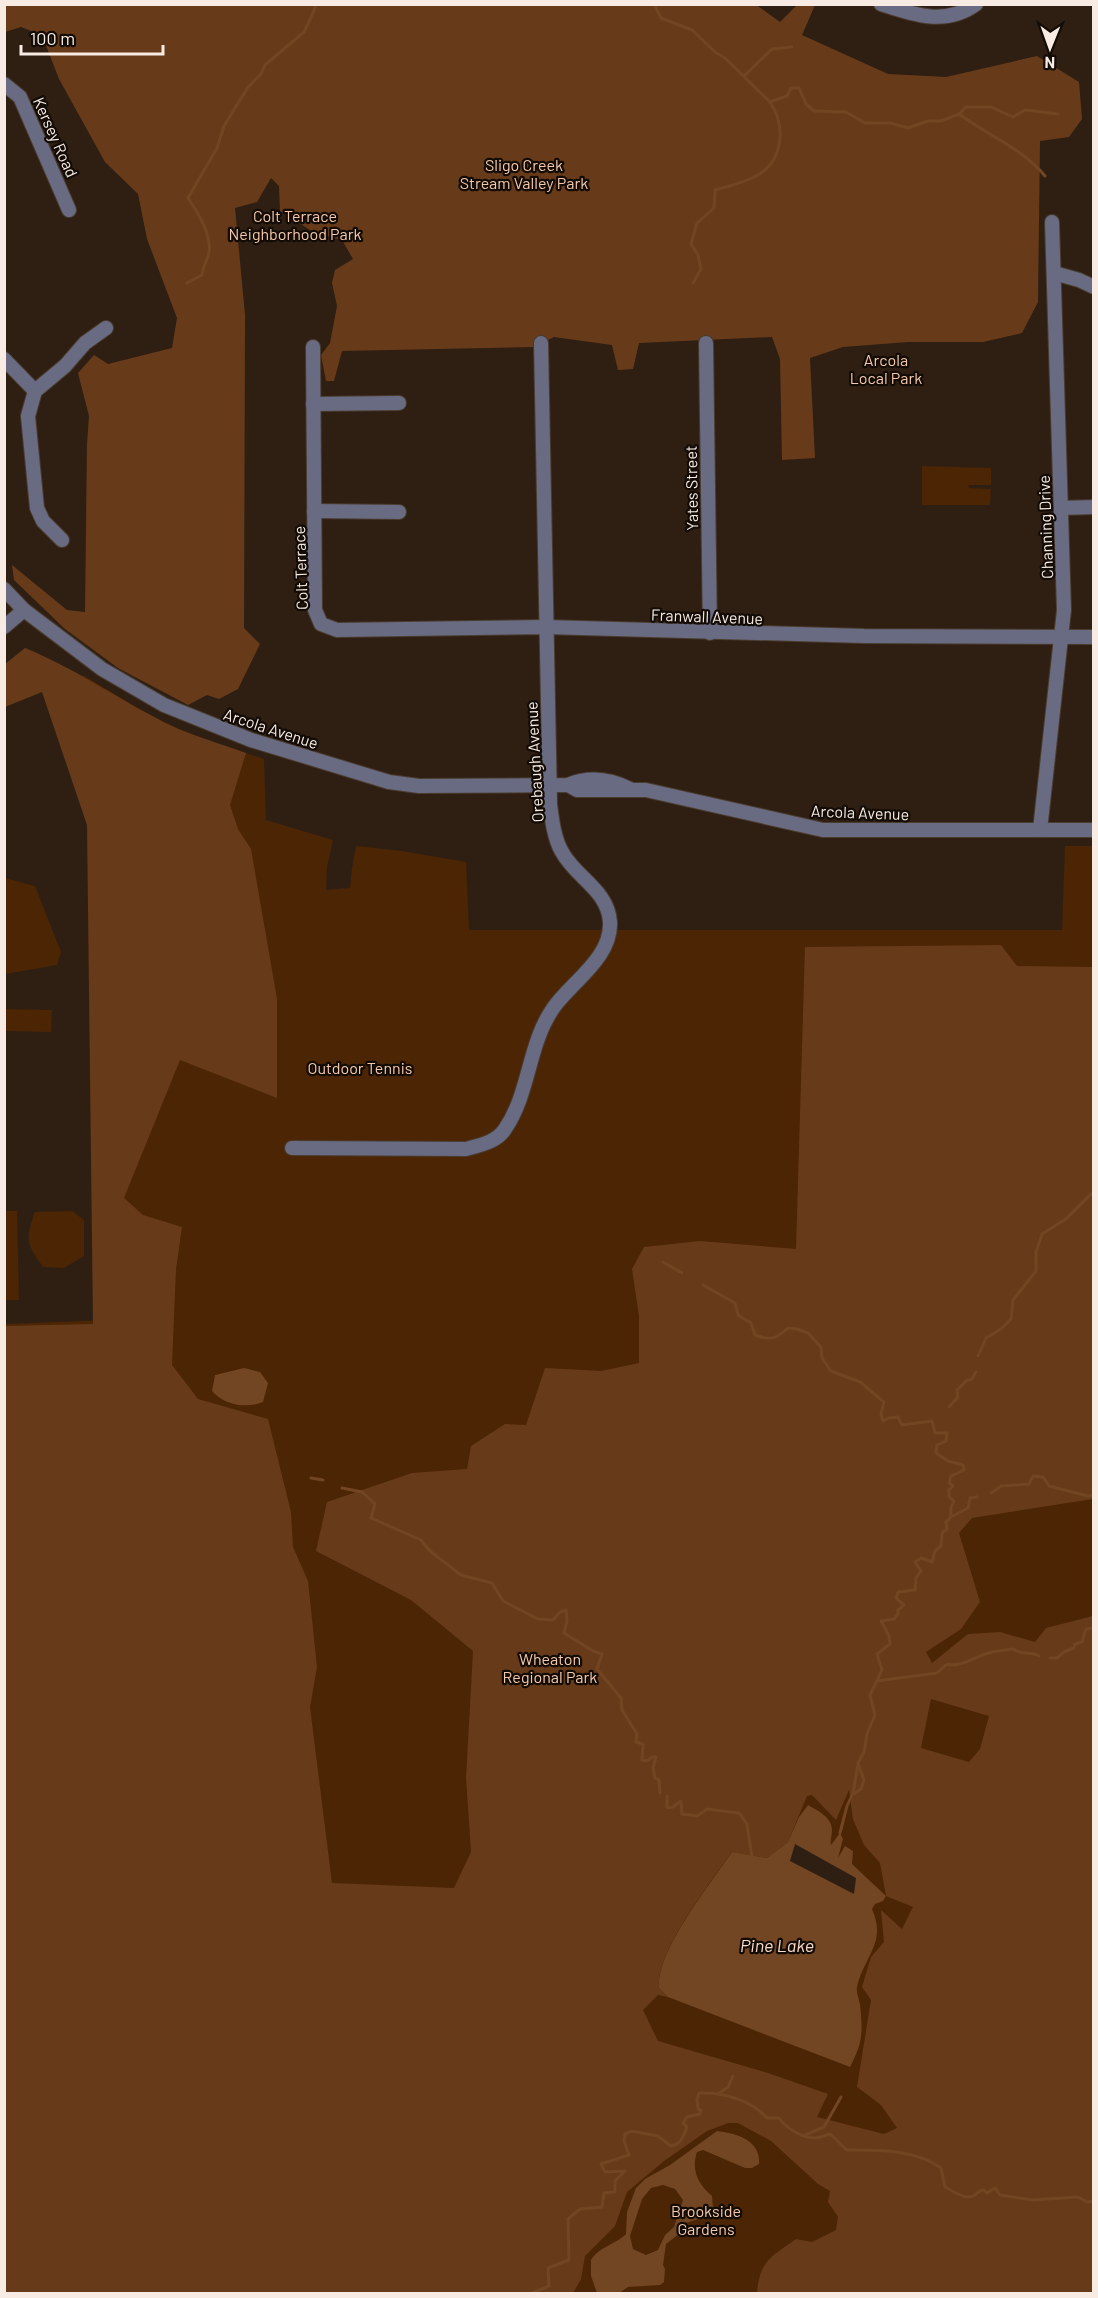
<svg xmlns="http://www.w3.org/2000/svg" width="1098" height="2298" font-family="Barlow,sans-serif">
  <style>
    .green { fill: #4c2504 }
    .forest { fill: #673b19; fill-rule: evenodd }
    .water { fill: #724523; fill-rule: evenodd }
    .pier { fill: #2f1f13 }
    .lines { fill: none; stroke-linecap: round; stroke-linejoin: round }
    .stream { stroke: #724523; stroke-width: 3 }
    .minor-casing { stroke: #4b3c30; stroke-width: 16 }
    .minor { stroke: #686b81; stroke-width: 14 }
    .labels { text-anchor: middle; dominant-baseline: central; stroke-width: 4.5; stroke-linejoin: round; paint-order: stroke }
    .street-label { font-size: 16px; fill: #f7ebe3; stroke: #120b06 }
    .park-label { font-size: 16px; fill: #f6c9ab; stroke: #120b06 }
    .water-label { font-size: 18px; font-style: italic; fill: #f9dac6; stroke: #120b06 }
  </style>
  <rect width="100%" height="100%" fill="#2f1f13"/>
  <!-- green -->
  <g class="green">
    <polygon points="922,466 991,468 991,485 968,485 969,488 991,489 990,505 922,505"/>
    <path d="M83,675C110,691 136,708 164,722C196,738 230,748 264,759L266,820L333,840L327,868L326,890L350,888L352,868L356,846L402,851L466,862L469,930H1062L1065,846H1093V2293H5L4,1324L109,1320Z"/>
    <polygon points="5,878 35,886 61,952 57,965 5,974"/>
    <polygon points="5,1009 52,1010 51,1032 5,1031"/>
    <polygon points="5,1211 17,1211 19,1300 5,1300"/>
    <path d="M72,1211L84,1220V1256L64,1268L43,1267C26,1243 25,1240 35,1212Z"/>
  </g>
  <!-- forest -->
  <g class="forest">
    <polygon points="5,4 755,4 780,22 797,5 815,5 802,35 888,74 946,77 1037,56 1079,82 1082,119 1069,137 1040,141 1038,302 1022,333 983,342 908,342 843,347 810,358 815,458 782,460 780,359 772,337 639,343 633,369 618,370 612,345 554,337 534,347 342,351 334,381 326,381 321,355 330,343 337,306 332,283 335,270 353,259 342,240 315,233 280,211 279,186 271,178 257,202 235,208 245,315 244,628 260,644 238,689 219,699 207,695 188,705 118,668 65,629 14,580 12,565 67,610 85,612 87,444 89,416 78,373 94,355 108,364 172,348 177,318 147,239 138,194 105,162 59,79 42,35 21,27 5,32"/>
    <path d="M25,648C77,669 122,702 172,726C196,737 222,744 246,753L230,805L238,829L251,849L277,999V1098L180,1060L124,1198L143,1215L182,1227L176,1269L172,1365L198,1399L268,1419L291,1512L293,1547L308,1581L317,1667L310,1707L332,1883L454,1888L471,1852L466,1778L473,1651L411,1600L316,1551L327,1502L412,1473L467,1469L471,1446L505,1424L526,1425L545,1368L601,1371L639,1363V1316L632,1269L644,1247L700,1241L796,1249L805,947L1001,945L1017,966L1093,967V1499L972,1518L959,1533L980,1602L961,1629L926,1652L932,1663L968,1634L1000,1632L1035,1642L1046,1628L1093,1616V2293H757C760,2260 771,2257 796,2239L812,2242L836,2230L838,2217L828,2202L830,2191L818,2184L771,2141L738,2123H728L707,2131L664,2161L627,2192L615,2226L585,2256L581,2279L573,2293H5V1326L93,1324L87,825L42,692L5,707V664ZM931,1699L989,1716L980,1749L969,1762L921,1748ZM849,1790L853,1819L864,1845L880,1863L886,1896L913,1907L902,1929L881,1910L884,1942L871,1957L862,1987L871,2000L857,2087L881,2105L897,2128L884,2134L817,2117L828,2094L768,2073L658,2041L643,2010L658,1995L668,1997L659,1988C656,1951 710,1883 732,1852L767,1858L788,1842L807,1796L812,1795L836,1820Z"/>
  </g>
  <!-- water -->
  <g class="water">
    <path d="M244,1368L260,1372L268,1383L263,1402C246,1409 224,1405 212,1391L215,1375Z"/>
    <path d="M808,1805C818,1811 832,1817 832,1830C832,1836 830,1839 831,1845L840,1833L843,1839L838,1858L845,1846L853,1851L852,1864L886,1896L883,1901L875,1904L872,1909C887,1943 864,1956 857,1987C856,1993 859,1998 860,2005C863,2032 863,2042 850,2067L668,1997L659,1988C656,1951 711,1883 732,1852L767,1858L788,1842L799,1817Z"/>
    <path d="M717,2131C736,2133 761,2140 759,2164L752,2168H745L703,2150L697,2152C691,2170 698,2184 712,2196L713,2208L704,2217L686,2223L683,2231L666,2244L663,2265L665,2269L664,2282L660,2285L628,2287L619,2293H597L591,2276V2260C600,2246 615,2245 626,2234L627,2212L636,2188L645,2179L670,2165ZM663,2185L675,2189L683,2200L674,2227L665,2235L658,2250L646,2255L633,2249L630,2236L642,2199L651,2188Z"/>
  </g>
  <!-- pier -->
  <polygon class="pier" points="795,1844 856,1878 854,1894 790,1861"/>
  <g class="lines">
    <!-- stream -->
    <g class="stream">
      <path d="M654,4L661,18L692,30L715,52L725,58L770,102L787,96L791,88H799L806,104L814,111L846,112L865,123H890L908,128L928,121H941L959,114C987,135 1022,148 1045,176"/>
      <polyline points="744,76 772,49 792,47"/>
      <polyline points="959,114 966,107 991,107 1013,117 1025,110 1058,114"/>
      <path d="M187,283L202,275C203,268 205,263 208,257C214,237 198,213 188,198L217,148L224,126L248,87L261,74L265,65L304,32L317,4"/>
      <path d="M693,283L701,269L698,255L691,244L697,223L714,208L715,190C728,186 744,183 756,176C784,161 786,126 770,102"/>
      <polyline points="663,1262 682,1273"/>
      <path d="M703,1285L735,1303L738,1315L751,1323L755,1335C770,1341 776,1339 788,1328L797,1329L808,1333L821,1347L822,1358L831,1371L860,1382L884,1402L881,1414L883,1421L889,1418L898,1417L902,1425L932,1421L935,1433H947L946,1441L937,1445L936,1453L948,1461L963,1465L964,1470L951,1476L949,1483L953,1486L949,1490V1497L954,1501L951,1507V1517L946,1522L947,1529L942,1533L941,1546L935,1551L932,1562L921,1558L915,1562L921,1571L916,1578L915,1590L898,1592L896,1598L904,1605L898,1610V1614L894,1619L881,1621L889,1636L890,1644L877,1654L882,1670L870,1695L875,1715L867,1734L864,1752L858,1763L864,1780L861,1789L852,1795L847,1806L840,1833"/>
      <polyline points="978,1356 986,1338 1001,1329 1011,1319 1013,1300 1036,1271 1036,1252 1042,1234 1066,1219 1094,1191"/>
      <polyline points="949,1407 958,1397 957,1390 967,1380 971,1380 976,1372"/>
      <polyline points="311,1478 323,1480"/>
      <polyline points="342,1488 362,1492 375,1504 371,1518 421,1540 431,1552 461,1575 492,1583 503,1601 538,1619 553,1620 560,1612 566,1610 567,1621 564,1633 593,1651 602,1654 597,1669 621,1698 622,1710 637,1734 636,1742 643,1744 642,1760 647,1761 652,1757 656,1757 653,1768 655,1778 659,1780 660,1793"/>
      <polyline points="991,1493 1001,1486 1029,1484 1033,1476 1043,1477 1049,1486 1088,1496 1094,1495"/>
      <polyline points="951,1517 968,1508 970,1498 977,1497"/>
      <polyline points="1050,1658 1057,1658 1064,1652 1074,1648 1075,1644 1082,1642 1086,1629 1094,1628"/>
      <path d="M877,1681L937,1673L947,1664C960,1668 976,1656 989,1653C996,1651 1005,1650 1013,1649C1023,1656 1030,1651 1039,1656"/>
      <polyline points="853,1793 858,1765"/>
      <polyline points="667,1796 667,1808 673,1807 681,1801 682,1814 697,1816 707,1809 739,1813 747,1824 752,1857"/>
      <polyline points="718,2094 728,2087 733,2076"/>
      <polyline points="805,2135 824,2127 841,2097"/>
      <path d="M530,2294L549,2286L548,2268L569,2260L568,2219L580,2209L602,2207L604,2193L615,2192V2181L625,2171L605,2172L601,2164L629,2155L624,2141L625,2134L631,2131L658,2136L671,2146C682,2144 683,2136 687,2127L683,2123L687,2117L700,2114L701,2110L698,2109L697,2099L699,2093C723,2092 751,2100 767,2118H779C786,2128 802,2138 815,2138C820,2138 826,2135 830,2134L847,2150C878,2150 915,2149 941,2168L945,2187C953,2191 966,2201 975,2195C977,2193 980,2190 984,2190L987,2193L995,2188L1000,2195L1032,2200L1078,2197L1087,2202L1094,2201"/>
    </g>
    <defs>
      <g id="minor">
        <path d="M881,4C914,15 946,26 976,4"/>
        <polyline points="4,84 20,97 69,210"/>
        <polyline points="1054,273 1079,280 1094,287"/>
        <polyline points="706,343 710,633"/>
        <polyline points="313,347 315,610 321,624 337,630 546,627 864,636 1094,637"/>
        <polyline points="4,359 35,391"/>
        <polyline points="313,404 399,403"/>
        <polyline points="1061,508 1094,507"/>
        <polyline points="314,511 399,512"/>
        <polyline points="62,540 43,521 37,508 28,416 35,391 65,366 85,343 106,328"/>
        <path d="M4,589L24,610L102,669L164,705L251,740L389,782L419,786L568,785C589,776 610,779 630,789"/>
        <polyline points="4,627 24,610"/>
        <polyline points="568,785 577,790 646,790 823,830 1094,830"/>
        <polyline points="1040,830 1064,610 1052,222"/>
        <path d="M292,1148L466,1149C480,1145 497,1142 505,1129C530,1093 528,1043 554,1007C573,981 612,957 610,922C608,890 576,878 562,852C554,838 552,820 550,804L541,343"/>
      </g>
    </defs>
    <!-- minor casing -->
    <use href="#minor" class="minor-casing"/>
    <!-- minor -->
    <use href="#minor" class="minor"/>
  </g>
  <g class="labels">
    <!-- street labels -->
    <g class="street-label">
      <text transform="translate(56 137) rotate(66)">Kersey Road</text>
      <text transform="translate(691 488) rotate(-91)">Yates Street</text>
      <text transform="translate(1045 527) rotate(-92)">Channing Drive</text>
      <text transform="translate(300 568) rotate(-92)">Colt Terrace</text>
      <text transform="translate(707 616) rotate(2)">Franwall Avenue</text>
      <text transform="translate(271 728) rotate(18)">Arcola Avenue</text>
      <text transform="translate(534 762) rotate(-93)">Orebaugh Avenue</text>
      <text transform="translate(860 812) rotate(2)">Arcola Avenue</text>
    </g>
    <!-- park labels -->
    <g class="park-label">
      <text x="524" y="164">Sligo Creek<tspan x="524" dy="18">Stream Valley Park</tspan></text>
      <text x="295" y="215">Colt Terrace<tspan x="295" dy="18">Neighborhood Park</tspan></text>
      <text x="886" y="359">Arcola<tspan x="886" dy="18">Local Park</tspan></text>
      <text x="360" y="1067">Outdoor Tennis</text>
      <text x="550" y="1658">Wheaton<tspan x="550" dy="18">Regional Park</tspan></text>
      <text x="706" y="2210">Brookside<tspan x="706" dy="18">Gardens</tspan></text>
    </g>
    <!-- water labels -->
    <g class="water-label">
      <text x="777" y="1945">Pine Lake</text>
    </g>
  </g>
  <!-- border -->
  <rect width="1098" height="2298" fill="none" stroke="#f7ebe3" stroke-width="12"/>
  <!-- north arrow -->
  <g transform="translate(1050 48) rotate(181)" stroke="#120b06" stroke-width="4.5" paint-order="stroke">
  <path d="M0-4.5L10 22L0 15L-10 22Z" fill="#f7ebe3"/>
  <text y="-9" font-size="16" font-weight="bold" text-anchor="middle" fill="#f7ebe3">N</text>
  </g>
  <!-- scale -->
  <path d="M21 45v9h142v-9" fill="none" stroke="#f7ebe3" stroke-width="3"/>
  <text x="30" y="45" font-size="18" fill="#f7ebe3" stroke="#120b06" stroke-width="4.5" paint-order="stroke">100 m</text>
</svg>
